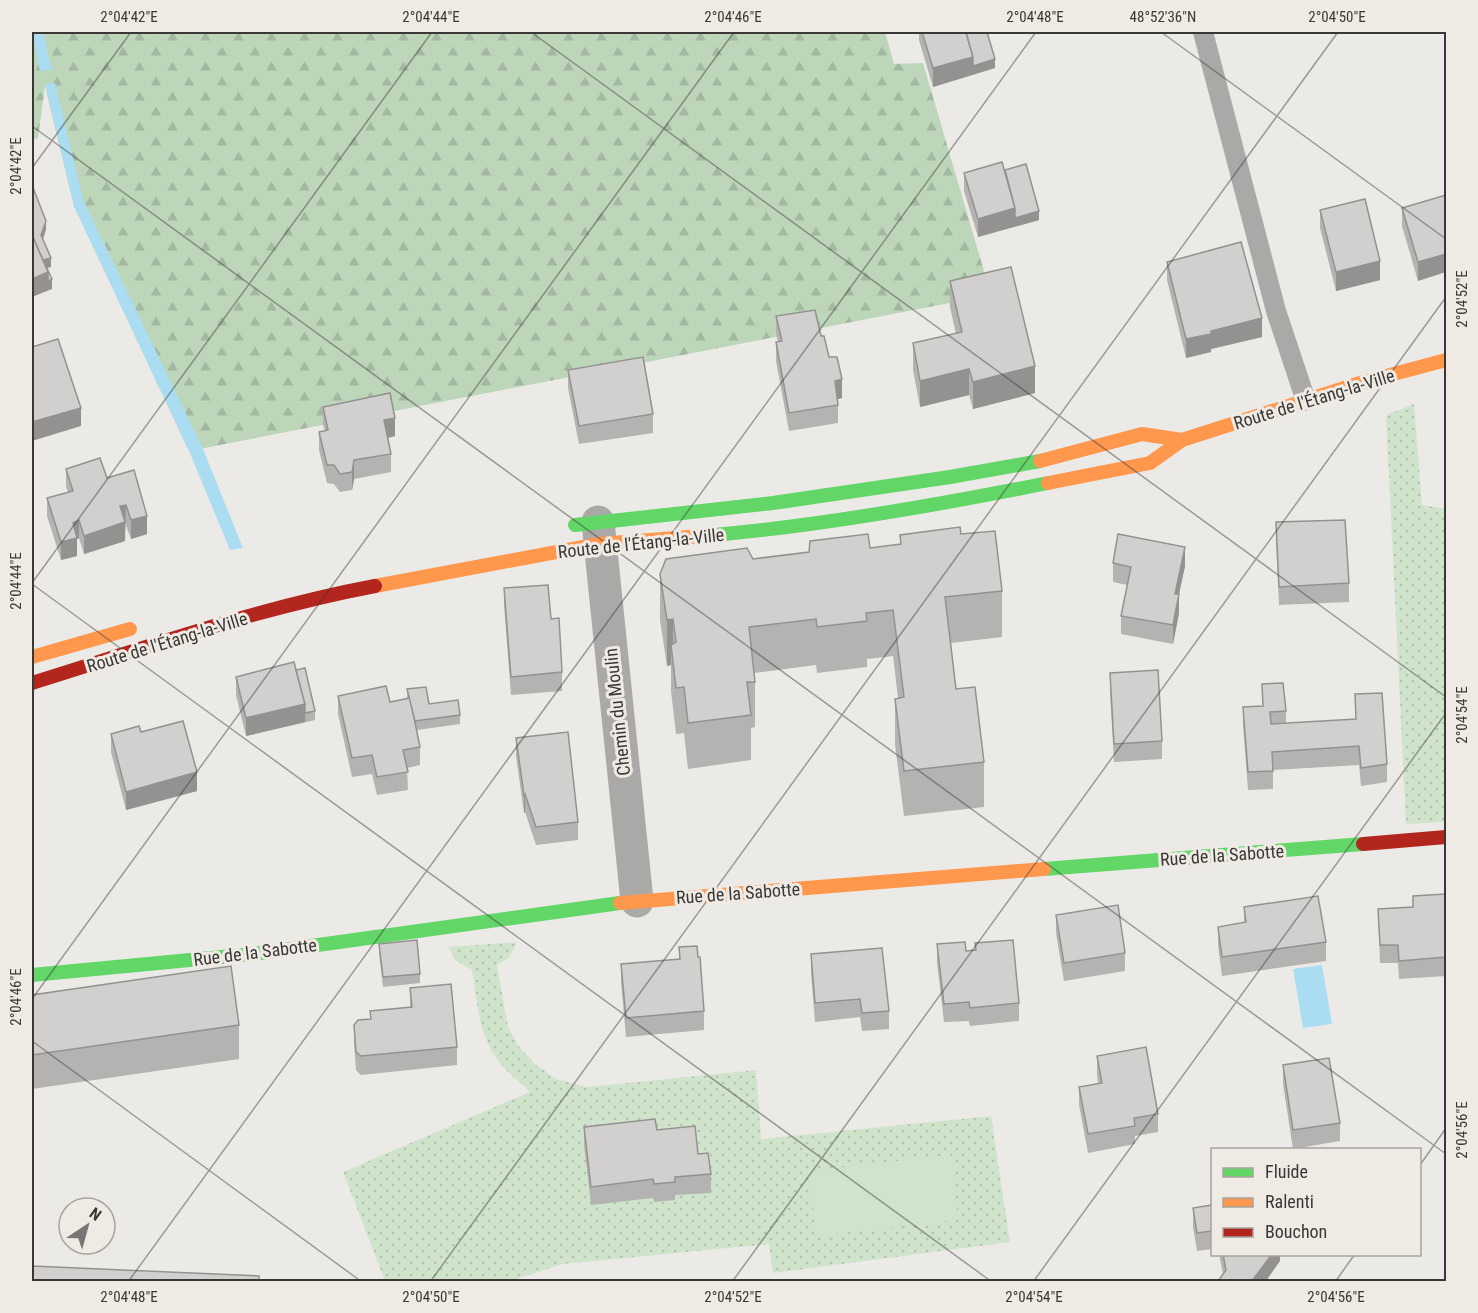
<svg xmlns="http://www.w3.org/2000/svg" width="1478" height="1313" font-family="'Roboto Condensed',sans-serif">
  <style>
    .forest { fill: url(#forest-firs) }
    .park { fill: url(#park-dots) }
    .pitch { fill: #d0e4cc }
    .water { fill: #aaddf1 }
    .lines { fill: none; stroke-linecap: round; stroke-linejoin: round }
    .lane { stroke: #aaa9a8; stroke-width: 20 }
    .street { stroke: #aaa9a8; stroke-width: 33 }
    .fast { stroke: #63d668; stroke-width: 14 }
    .slow { stroke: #ff974d; stroke-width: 14 }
    .jam { stroke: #b3261e; stroke-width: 14 }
    .wall { fill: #b5b3b1 }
    .shaded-wall { fill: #939290 }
    .building { fill: #d2d0ce; stroke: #939290; stroke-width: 1.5 }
    .ticks { fill: none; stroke: #3a3836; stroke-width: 1.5; stroke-opacity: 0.45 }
    .labels { text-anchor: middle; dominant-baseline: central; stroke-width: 6; stroke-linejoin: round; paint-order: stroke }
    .street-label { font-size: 18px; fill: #3a3836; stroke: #efeae4 }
    .neatline { fill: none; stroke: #3a3836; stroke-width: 2 }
    .ticks-label { font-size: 15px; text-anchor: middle; fill: #3a3836 }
  </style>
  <defs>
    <pattern id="forest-firs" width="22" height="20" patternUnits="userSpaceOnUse" patternTransform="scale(1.5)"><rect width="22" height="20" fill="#bdd6b9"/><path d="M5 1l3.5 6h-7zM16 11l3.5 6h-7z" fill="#a3b8a0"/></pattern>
    <pattern id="park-dots" width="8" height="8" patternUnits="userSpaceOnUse" patternTransform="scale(1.5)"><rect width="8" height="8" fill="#d0e4cc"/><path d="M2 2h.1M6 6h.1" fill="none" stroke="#b3c4b0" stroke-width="1.8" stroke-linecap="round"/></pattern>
  </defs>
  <rect width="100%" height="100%" fill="#eceae7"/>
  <!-- forest -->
  <polygon class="forest" points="32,32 885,32 894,64 923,63 991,295 189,451 74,206 45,86 38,138 32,140"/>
  <!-- park -->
  <g class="park">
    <polygon points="1414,404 1422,505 1446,509 1446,822 1406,824 1386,415"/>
    <path d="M517,942L509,958L497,965L508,1027L519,1047L535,1064L556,1079L587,1087L756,1070L761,1139L991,1116L1010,1242L773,1273L769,1244L563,1264L510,1281H385L343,1172L530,1092C519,1081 506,1072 497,1059C478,1034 477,999 472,970L455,960L449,947Z"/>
  </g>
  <!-- pitch -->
  <polygon class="pitch" points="951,1155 958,1220 816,1236 809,1171"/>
  <!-- water -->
  <g class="water">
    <polygon points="32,32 43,32 52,70 40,71"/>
    <polygon points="55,83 83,200 203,449 243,548 230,550 189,451 74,206 45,84"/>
    <polygon points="1322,965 1332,1024 1303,1028 1293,969"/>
  </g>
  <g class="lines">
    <!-- lane -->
    <polyline class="lane" points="1203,32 1276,311 1306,401"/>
    <!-- street -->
    <polyline class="street" points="598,522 637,901"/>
    <!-- fast -->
    <g class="fast">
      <polyline points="575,525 773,503 950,477 1040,461"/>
      <path d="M714,535C826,525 938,505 1048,483"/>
      <polyline points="1044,869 1363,844"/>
      <polyline points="32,975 253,954 620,903"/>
    </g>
    <!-- slow -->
    <g class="slow">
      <polyline points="1040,461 1142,434 1182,440"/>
      <polyline points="1048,483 1150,463 1182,440 1360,383 1446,360"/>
      <polyline points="375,586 599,544 714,535"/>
      <polyline points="32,657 130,629"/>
      <polyline points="620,903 1044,869"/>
    </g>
    <!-- jam -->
    <g class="jam">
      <path d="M32,683C145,648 258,608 375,586"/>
      <polyline points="1363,844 1446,837"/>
    </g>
  </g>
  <!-- wall -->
  <g class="wall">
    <polygon points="919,32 987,32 995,68 933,87 919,40"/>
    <polygon points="1005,170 1039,220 978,237 964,191 964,173"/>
    <polygon points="1446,195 1418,281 1402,226 1402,208"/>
    <polygon points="1320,210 1380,280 1336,291 1320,228"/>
    <polygon points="1167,262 1262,337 1211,349 1211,352 1186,358 1167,280"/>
    <polygon points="950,281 1035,393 973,409 969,395 920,407 913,370 913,343 956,334 950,307"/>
    <polygon points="776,316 821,336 842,398 838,399 838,423 789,431 776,361 776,342 778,342 776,334"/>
    <polygon points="568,370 653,414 653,433 579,444 568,388"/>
    <polygon points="323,407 395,436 388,438 391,454 391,472 354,479 352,490 340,492 334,484 327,483 319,450 319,432 325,431 323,425"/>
    <polygon points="66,469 107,478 147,534 131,539 125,523 125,541 84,554 79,538 77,539 77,556 61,560 47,516 47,498 68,492 66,487"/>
    <polygon points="1276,522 1349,583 1349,602 1279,605 1276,541"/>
    <polygon points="961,534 1002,591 1002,637 951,643 956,689 984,762 984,807 904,816 895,744 895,699 898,698 893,656 867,659 867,667 817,673 816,665 754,673 755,682 755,727 751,728 751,760 688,769 684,733 676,734 671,691 671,665 667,666 660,620 660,574 753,559 900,545 900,535"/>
    <polygon points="1113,563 1185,566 1179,594 1179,613 1173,644 1121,634 1121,616 1127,585 1113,582"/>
    <polygon points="504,588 551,619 562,672 562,691 511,695 504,606"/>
    <polygon points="296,670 315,711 315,720 246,736 236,695 236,677"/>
    <polygon points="1110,673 1162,741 1162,759 1114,762 1110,692"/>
    <polygon points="1262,684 1286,711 1286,723 1356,719 1355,694 1387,764 1387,782 1361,786 1359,765 1273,770 1273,789 1248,790 1243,725 1243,707 1262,706"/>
    <polygon points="407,689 429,704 460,715 460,724 417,730 420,747 420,765 407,768 408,790 377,795 372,774 352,777 338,714 338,696 390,702 407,699"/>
    <polygon points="141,732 197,791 126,810 111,752 111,734"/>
    <polygon points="516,738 578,822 578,840 536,845 525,812 524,813 516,756"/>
    <polygon points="1446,894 1446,976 1399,979 1398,963 1380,963 1378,909 1413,907"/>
    <polygon points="1244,907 1326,942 1326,961 1222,976 1218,945 1218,927 1244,923"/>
    <polygon points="1056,915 1125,953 1125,971 1064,981 1056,933"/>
    <polygon points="975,943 1019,1003 1019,1021 970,1026 969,1021 944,1022 937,963 937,944 966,951 975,950"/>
    <polygon points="379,944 420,974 420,983 383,987 379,953"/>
    <polygon points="679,947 704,1011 704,1030 626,1037 621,982 621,964 679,959"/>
    <polygon points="811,954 889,1011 889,1029 862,1031 860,1017 815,1022 811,973"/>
    <polygon points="410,988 457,1047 457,1065 361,1075 356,1070 354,1043 354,1025 370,1019 370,1011 410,1007"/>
    <polygon points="32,995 239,1025 239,1059 32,1089"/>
    <polygon points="1097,1056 1158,1114 1158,1132 1135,1136 1135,1144 1088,1153 1079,1105 1079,1087 1098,1083 1097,1075"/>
    <polygon points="1283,1065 1340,1123 1340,1141 1293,1149 1283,1084"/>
    <polygon points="584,1127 657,1130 698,1154 711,1174 711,1193 675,1195 675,1200 654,1202 653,1198 591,1205 584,1145"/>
    <polygon points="1212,1205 1212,1249 1197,1251 1193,1227 1193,1208"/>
    <polygon points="1219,1254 1280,1254 1280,1261 1223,1274"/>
  </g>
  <!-- shaded-wall -->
  <g class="shaded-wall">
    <polygon points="973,57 995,59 995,68 933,87 933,68"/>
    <polygon points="1015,208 1039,211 1039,220 978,237 978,219"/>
    <polygon points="46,221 46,230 41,245 41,235"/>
    <polygon points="1446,254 1446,272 1418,281 1418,262"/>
    <polygon points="51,258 51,267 43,269 43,260"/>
    <polygon points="1380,261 1380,280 1336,291 1336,272"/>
    <polygon points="48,272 52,279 52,289 32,297 32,279"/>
    <polygon points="1262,318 1262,337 1211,349 1211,352 1186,358 1186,339 1211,331"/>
    <polygon points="1035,366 1035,393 973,409 973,382"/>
    <polygon points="969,369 969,395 920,407 920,381"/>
    <polygon points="842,379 842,398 835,400 835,381"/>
    <polygon points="81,408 81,426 32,441 32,422"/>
    <polygon points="395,418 395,436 384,439 384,420"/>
    <polygon points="354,460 354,479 352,490 352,472"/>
    <polygon points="126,505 125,541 84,554 84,536 120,506"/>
    <polygon points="147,516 147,534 131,539 131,520"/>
    <polygon points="79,520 79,538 77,539 77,556 61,560 61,542 73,523"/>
    <polygon points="1185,547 1185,566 1175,612 1175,594"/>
    <polygon points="1179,594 1179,613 1173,644 1173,625"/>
    <polygon points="673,619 673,663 671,645 671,665 667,666 667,620"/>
    <polygon points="305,704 305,722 246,736 246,718"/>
    <polygon points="197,772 197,791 126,810 126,792"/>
    <polygon points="525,794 525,812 524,813 524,795"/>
    <polygon points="1272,1254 1280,1254 1280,1261 1266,1281 1252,1281"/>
  </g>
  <!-- building -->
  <g class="building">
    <polygon points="922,32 966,32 973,57 933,68"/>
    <polygon points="966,32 987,32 995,59 973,66 973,57"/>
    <polygon points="1002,162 1015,208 978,219 964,173"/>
    <polygon points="1026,164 1039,211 1015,218 1015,208 1005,170"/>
    <polygon points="32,185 46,221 41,235 51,258 43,260 52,279 48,281 48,272 32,235"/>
    <polygon points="1446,195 1446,254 1418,262 1402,208"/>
    <polygon points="1365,199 1380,261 1336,272 1320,210"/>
    <polygon points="32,235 48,272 32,279"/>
    <polygon points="1241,242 1262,318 1211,331 1211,334 1186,339 1167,262"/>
    <polygon points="1011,267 1035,366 973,382 969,369 920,381 913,343 962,332 950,281"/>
    <polygon points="815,310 821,336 824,336 829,357 837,357 842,379 835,381 838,405 789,413 776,342 782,341 776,316"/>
    <polygon points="58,339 81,408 32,422 32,347"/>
    <polygon points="643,357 653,414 579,426 568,370"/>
    <polygon points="390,393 395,418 384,420 391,454 354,460 352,472 340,474 334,465 327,465 319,432 328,430 323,407"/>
    <polygon points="100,458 107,478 134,470 147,516 131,520 126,505 120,506 125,522 84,536 79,520 73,523 77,538 61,542 47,498 73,491 66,469"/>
    <polygon points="1345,520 1349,583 1279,587 1276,522"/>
    <polygon points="960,527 961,534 995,531 1002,591 945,597 956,689 975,687 984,762 904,771 895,699 904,697 893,610 866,613 867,621 817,627 816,619 749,627 755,682 747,682 751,715 688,723 684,687 676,688 671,645 676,642 673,619 667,620 660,574 666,559 747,548 753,559 809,552 810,541 868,534 870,548 901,544 900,535"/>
    <polygon points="1118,534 1185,547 1175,594 1179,594 1173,625 1121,616 1131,567 1113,563"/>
    <polygon points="548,585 551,619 559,618 562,672 511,677 504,588"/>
    <polygon points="294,662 305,704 246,718 236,677"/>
    <polygon points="305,668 315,711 305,713 305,704 296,670"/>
    <polygon points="1158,670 1162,741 1114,744 1110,673"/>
    <polygon points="1283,683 1286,711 1270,712 1271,724 1356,719 1355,694 1382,693 1387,764 1361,768 1359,746 1272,752 1273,771 1248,772 1243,707 1263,706 1262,684"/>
    <polygon points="386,686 390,702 410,698 420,747 403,750 408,772 377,777 372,755 352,758 338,696"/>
    <polygon points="426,687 429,704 458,700 460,715 415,721 407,689"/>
    <polygon points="183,721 197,772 126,792 111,734 139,726 141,732"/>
    <polygon points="568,732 578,822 536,827 525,794 524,795 516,738"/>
    <polygon points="1446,894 1446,957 1399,961 1398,945 1380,945 1378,909 1413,907 1413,896"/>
    <polygon points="1318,896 1326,942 1222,957 1218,927 1246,922 1244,907"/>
    <polygon points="1118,905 1125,953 1064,963 1056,915"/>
    <polygon points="417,940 420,974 383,977 379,944"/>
    <polygon points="1013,940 1019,1003 970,1008 969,1002 944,1004 937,944 965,942 966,951 976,950 975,943"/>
    <polygon points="697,946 698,957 700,957 704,1011 626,1018 621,964 680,959 679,947"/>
    <polygon points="882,948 889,1011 862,1013 860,999 815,1003 811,954"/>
    <polygon points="231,966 239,1025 32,1055 32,995"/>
    <polygon points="451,984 457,1047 361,1056 356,1052 354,1025 358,1020 371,1019 370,1011 412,1007 410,988"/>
    <polygon points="1146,1047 1158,1114 1134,1118 1135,1126 1088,1134 1079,1087 1102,1083 1097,1056"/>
    <polygon points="1329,1058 1340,1123 1293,1130 1283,1065"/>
    <polygon points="655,1119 657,1130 695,1126 698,1154 708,1153 711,1174 675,1177 675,1182 654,1184 653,1179 591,1187 584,1127"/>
    <polygon points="1212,1205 1212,1231 1197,1233 1193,1208"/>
    <polygon points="1223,1254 1272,1254 1252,1281 1218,1281 1226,1270"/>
    <polygon points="32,1266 259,1276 259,1281 32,1281"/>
  </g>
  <!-- ticks -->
  <path class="ticks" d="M531,32L1446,697M1161,32L1446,239M32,126L1446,1154M32,168L131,32M32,583L432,32M32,584L992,1282M32,999L734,32M32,1041L362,1282M1420,1165L1446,1128M128,1282L1036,32M430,1282L1338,32M732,1282L1446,297M1033,1282L1446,713M1335,1282L1355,1254"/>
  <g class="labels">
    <!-- street labels -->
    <g class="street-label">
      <text transform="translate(1314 399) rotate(-17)">Route de l'Étang-la-Ville</text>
      <text transform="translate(641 543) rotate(-6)">Route de l'Étang-la-Ville</text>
      <text transform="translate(167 642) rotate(-17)">Route de l'Étang-la-Ville</text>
      <text transform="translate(617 712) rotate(-96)">Chemin du Moulin</text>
      <text transform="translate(1222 855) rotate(-4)">Rue de la Sabotte</text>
      <text transform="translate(738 893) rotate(-4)">Rue de la Sabotte</text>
      <text transform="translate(255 952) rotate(-7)">Rue de la Sabotte</text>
    </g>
  </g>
  <!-- border -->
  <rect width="1478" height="1313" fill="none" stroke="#efeae4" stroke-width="66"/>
  <!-- legend -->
  <rect x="1211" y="1148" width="210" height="108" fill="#efeae4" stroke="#a7a39e" stroke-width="1.5"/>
  <rect x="1223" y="1168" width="30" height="9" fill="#63d668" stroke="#a7a39e" stroke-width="1.5"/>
  <text x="1265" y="1178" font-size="18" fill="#3a3836">Fluide</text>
  <rect x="1223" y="1198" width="30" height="9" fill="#ff974d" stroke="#a7a39e" stroke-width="1.5"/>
  <text x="1265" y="1208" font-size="18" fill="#3a3836">Ralenti</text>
  <rect x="1223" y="1228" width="30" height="9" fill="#b3261e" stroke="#a7a39e" stroke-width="1.5"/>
  <text x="1265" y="1238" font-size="18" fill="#3a3836">Bouchon</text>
  <!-- north arrow -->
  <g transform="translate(87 1226) rotate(36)"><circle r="28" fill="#efeae4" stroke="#a7a39e" stroke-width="1.5"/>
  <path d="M0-4.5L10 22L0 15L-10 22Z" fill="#787674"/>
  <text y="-9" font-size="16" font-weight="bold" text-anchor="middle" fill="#3a3836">N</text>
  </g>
  <rect x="33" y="33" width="1412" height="1247" class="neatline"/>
  <g class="ticks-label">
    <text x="129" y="22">2°04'42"E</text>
    <text x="431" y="22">2°04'44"E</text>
    <text x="733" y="22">2°04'46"E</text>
    <text x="1035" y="22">2°04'48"E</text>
    <text x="1163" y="22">48°52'36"N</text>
    <text x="1337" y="22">2°04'50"E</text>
    <text transform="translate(16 166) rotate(-90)" y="5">2°04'42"E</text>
    <text transform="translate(1462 299) rotate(-90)" y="5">2°04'52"E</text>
    <text transform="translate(16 581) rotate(-90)" y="5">2°04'44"E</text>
    <text transform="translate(1462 715) rotate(-90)" y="5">2°04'54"E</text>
    <text transform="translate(16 997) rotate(-90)" y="5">2°04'46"E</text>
    <text transform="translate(1462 1130) rotate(-90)" y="5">2°04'56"E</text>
    <text x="129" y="1302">2°04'48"E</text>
    <text x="431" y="1302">2°04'50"E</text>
    <text x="733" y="1302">2°04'52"E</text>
    <text x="1034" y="1302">2°04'54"E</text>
    <text x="1336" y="1302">2°04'56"E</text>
  </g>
</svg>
